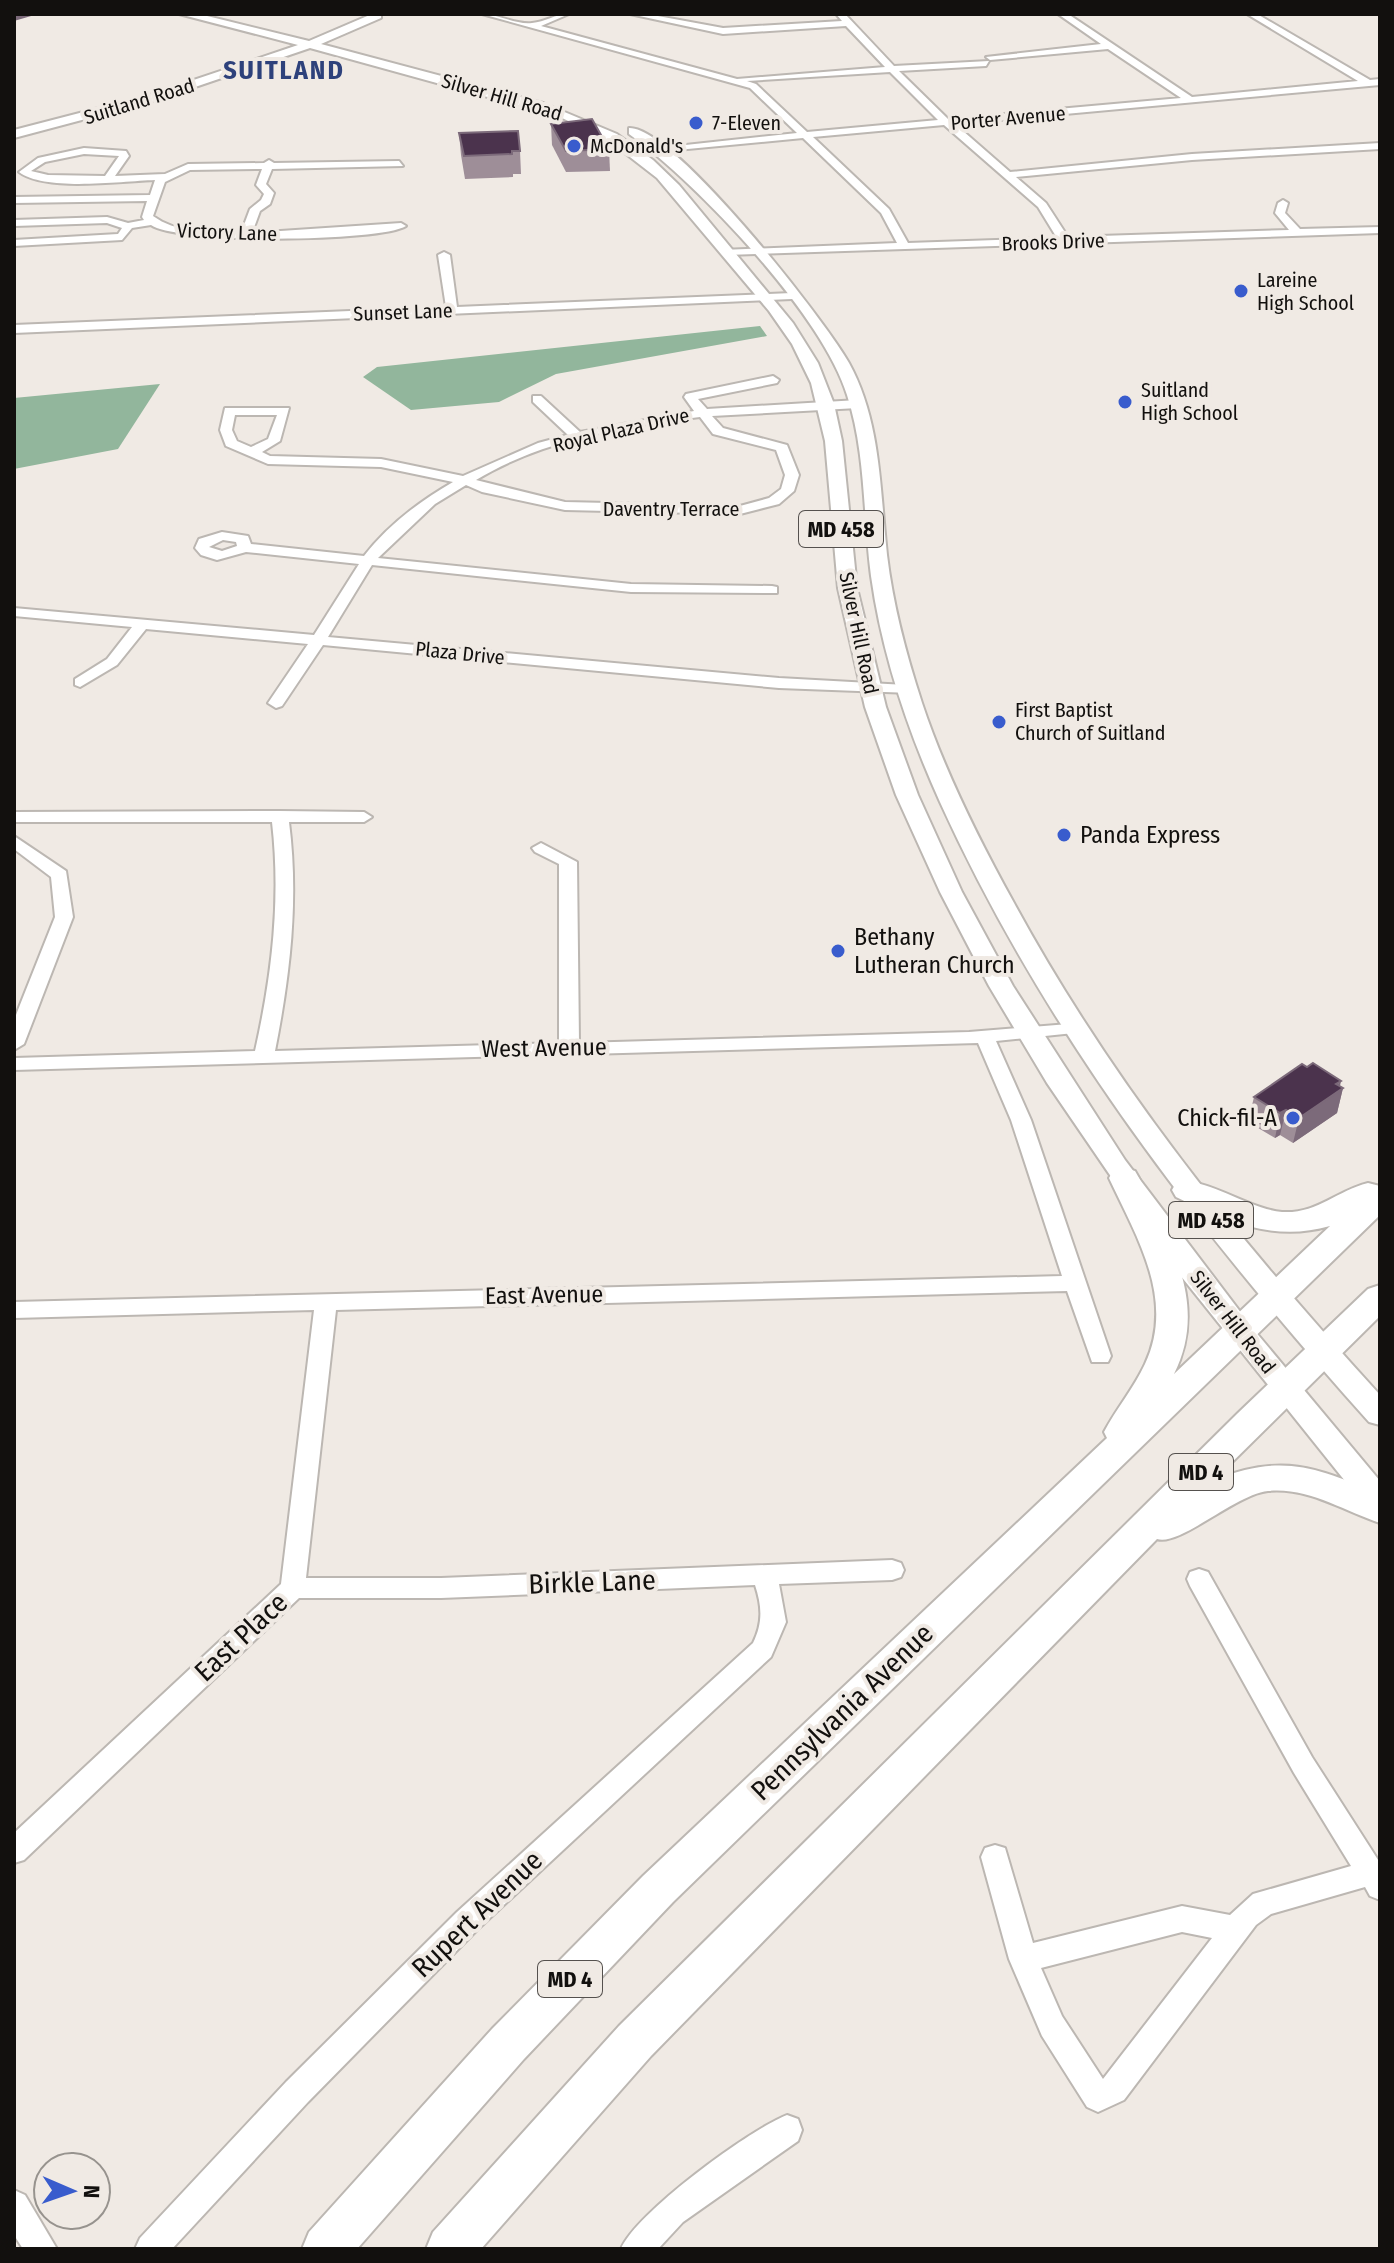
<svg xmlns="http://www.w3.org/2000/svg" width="1394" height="2263" font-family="'Fira Sans Condensed',sans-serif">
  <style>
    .forest { fill: #92b69c }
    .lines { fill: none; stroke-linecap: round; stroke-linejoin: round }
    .minor-casing { stroke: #bcb7b2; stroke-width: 4 }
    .major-casing { stroke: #bcb7b2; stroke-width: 4 }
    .highway-casing { stroke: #bcb7b2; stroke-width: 4 }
    .minor { fill: #fff; fill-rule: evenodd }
    .major { fill: #fff; fill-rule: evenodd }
    .highway { fill: #fff; fill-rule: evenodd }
    .wall { fill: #9e8e98 }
    .shaded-wall { fill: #7c6a7a }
    .building { fill: #4b334d; stroke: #7c6a7a; stroke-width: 2 }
    .poi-dot { fill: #395ccd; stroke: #f0eae4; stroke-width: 3 }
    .labels { text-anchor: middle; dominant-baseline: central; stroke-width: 8; stroke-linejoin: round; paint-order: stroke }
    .far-street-label { font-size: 20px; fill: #12100e; stroke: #f0eae4 }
    .far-poi-label { font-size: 20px; fill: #12100e; stroke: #f0eae4; text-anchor: start }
    .shield { fill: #f0eae4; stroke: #55514e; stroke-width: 2 }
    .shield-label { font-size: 22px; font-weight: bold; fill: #12100e }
    .poi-label { font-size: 24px; fill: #12100e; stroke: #f0eae4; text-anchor: start }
    .street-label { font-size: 24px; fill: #12100e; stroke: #f0eae4 }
    .far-district-label { font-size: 26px; font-weight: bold; letter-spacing: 2px; fill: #2d417b; stroke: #f0eae4 }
    .near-street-label { font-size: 28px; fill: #12100e; stroke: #f0eae4 }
  </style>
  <rect width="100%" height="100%" fill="#f0eae4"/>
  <!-- forest -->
  <g class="forest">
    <polygon points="760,326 767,336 556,374 499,402 411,410 363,377 377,367"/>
    <polygon points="160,384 118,449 14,469 14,398"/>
  </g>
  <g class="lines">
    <defs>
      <g id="minor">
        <path d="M482,14C498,14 516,25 532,23C545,22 555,14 569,14L541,26L737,79L885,67L846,26L723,34L630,14H647L723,28L842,21L836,14H845L894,66L989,61L986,66L899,71L948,119L1181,98L1108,49L990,60L986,57L1101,44L1058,14H1068L1192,97L1358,81L1247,14H1257L1370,80L1380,79V85L955,124L1010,172L1192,154L1380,143V149L1192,160L1016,177L1046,203L1068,237L1289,230L1275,213L1278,203L1283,200L1288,203L1285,213L1300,229L1380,227V233L726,255L721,252L722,250L897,243L881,213L803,138L635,154L630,151L797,133L750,88ZM890,72L938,120L807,132L756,84L747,81ZM944,125L1038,207L1057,238L908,243L889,209L813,137Z"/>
        <path d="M84,148L126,151L129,156L115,176L165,174L188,164L264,163L269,160L274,163L399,161L403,166L272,169L266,184L274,193L270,204L260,211L252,233L401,223L406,226C381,242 178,244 151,225L132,228L122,240L14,246V240L118,234L122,228L107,223L14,226V220L107,217L128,223L144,220L142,217L147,201L14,203V197L150,195L155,180C122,181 45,192 19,172L38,158ZM84,154L119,156L105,176L48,175L31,171L45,162ZM262,169L256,185L264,194L261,200L250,209L241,233C212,233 178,234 153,216L165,182L190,170Z"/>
        <polygon points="444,252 450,255 457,307 792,293 798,296 792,299 14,333 14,325 446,307 438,255"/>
        <path d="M773,376L779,380L777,383L698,399L707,409L858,400L864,404L858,408L712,416L723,428L787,445L799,475L794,491L779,504L740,514L565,510L482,492L466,485L435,504L378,558L631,584L772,586L777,587V593L631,592L372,565L328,637L779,678L906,685L914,690L911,693L779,688L323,645L282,706L276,708L268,703L308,644L146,629L117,665L80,687L75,685V679L107,659L132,627L14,616V608L314,635L359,564L246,552L217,560L201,555L195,548L199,539L222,532L248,536L251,544L364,556C388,525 420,501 453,482L381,467L268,464L226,446L220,430L225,408H289L280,441L262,452L270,456L381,459L463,476L538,443L568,435L533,402V396H541L580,432L694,411L684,397L686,394ZM235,415H277L268,439L251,447L237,441L232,430ZM700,417L713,434L776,450L785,475L781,489L769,498L740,506L565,502L476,480C542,440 624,426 700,417ZM223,540L236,542L237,546L222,551L209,547Z"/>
        <path d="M280,811L364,812L372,817L364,822H289C299,900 290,975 275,1051L559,1043V864L535,852L532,848L541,843L577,862L579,1043L969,1032L1081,1023L1083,1027L1081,1031L1074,1033L996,1041L1031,1120L1111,1356L1108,1362H1092L1067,1291L336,1310L306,1578H441L892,1560L901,1563L904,1570L901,1577L892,1580L779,1584L786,1622L771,1657L477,1930L308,2102L172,2249H135L140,2238L286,2082L457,1912L753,1643C763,1623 762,1606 755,1585L441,1598H299L24,1860L14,1863V1833L281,1584L314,1310L14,1318V1302L1062,1276L1011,1120L978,1043L14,1070V1058L255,1051C272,975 281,900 272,822H14V812Z"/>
        <polygon points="14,836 66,871 73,917 24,1044 14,1050 14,1020 55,917 51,877 14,849"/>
        <path d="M1199,1569L1208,1572L1312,1757L1380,1863V1900L1370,1896L1365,1887L1271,1914L1256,1925L1124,2100L1098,2112L1087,2107L1042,2036L1009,1959L981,1857L985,1848L995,1845L1005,1848L1033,1943L1182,1906L1230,1915L1253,1894L1351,1866L1294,1773L1190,1586L1187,1579L1190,1572ZM1182,1932L1212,1938L1103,2079L1062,2016L1041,1968Z"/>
        <path d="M787,2115L798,2119L802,2130L798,2141L683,2222L658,2249H621C636,2213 749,2130 787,2115Z"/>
        <polygon points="14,2190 25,2195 57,2249 23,2249 14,2235"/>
      </g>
      <g id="major">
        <polygon points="179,14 199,14 309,41 372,14 381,14 381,18 321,44 543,103 617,134 653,160 679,185 793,323 818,363 834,404 842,441 857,588 886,707 918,795 962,892 1013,986 1125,1160 1254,1330 1380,1481 1380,1514 1369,1511 1168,1260 1047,1083 989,986 940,892 896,795 865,707 838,588 825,441 811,383 792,344 769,311 657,178 608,140 560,117 310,48 157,100 14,138 14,130 149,95 298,45"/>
        <path d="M629,128C673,126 825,320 849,363C881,421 880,490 887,555C893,605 906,654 922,703C945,772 978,838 1014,903C1113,1085 1240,1242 1380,1395V1425L1369,1422C1200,1233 1046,1035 940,802C908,731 882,655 871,576C863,516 866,453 847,395C822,314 697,183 629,134Z"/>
      </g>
      <g id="highway">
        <path d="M1124,1168L1135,1171L1139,1178C1170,1242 1209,1304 1174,1374L1330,1226C1275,1242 1226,1222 1176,1197L1172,1190L1176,1183C1203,1175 1248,1209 1282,1212C1317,1214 1336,1191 1368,1183L1380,1186V1215L673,1902L524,2059L357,2249H302L309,2232L492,2029L643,1876L1107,1438L1104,1432C1116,1409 1134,1388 1145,1364C1176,1299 1136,1236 1109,1178L1113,1171Z"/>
        <path d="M1380,1285V1316L1214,1480C1281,1453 1316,1467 1380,1494V1523C1344,1511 1308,1487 1268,1491C1236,1494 1179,1547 1157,1539L651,2056L481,2249H426L433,2232L619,2026L1238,1413L1368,1289Z"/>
      </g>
    </defs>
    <!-- minor casing -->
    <use href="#minor" class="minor-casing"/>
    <!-- major casing -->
    <use href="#major" class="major-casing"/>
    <!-- highway casing -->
    <use href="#highway" class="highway-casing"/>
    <!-- minor -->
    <use href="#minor" class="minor"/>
    <!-- major -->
    <use href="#major" class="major"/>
    <!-- highway -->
    <use href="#highway" class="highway"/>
  </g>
  <!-- wall -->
  <g class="wall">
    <polygon points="551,124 609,149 610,171 566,172 552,145"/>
    <polygon points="459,133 520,151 521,174 513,174 513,177 465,179 461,155"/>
    <polygon points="1307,1067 1343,1088 1337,1113 1293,1143 1280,1135 1275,1138 1248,1122 1254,1097"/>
  </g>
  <!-- shaded-wall -->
  <g class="shaded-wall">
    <polygon points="18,14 38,14 14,21 14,15"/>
    <polygon points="1341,1081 1339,1091 1343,1088 1337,1113 1293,1143 1299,1118"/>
    <polygon points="1286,1110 1280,1135 1275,1138 1280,1113"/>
  </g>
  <!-- building -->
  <g class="building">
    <polygon points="592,119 609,149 566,151 551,124"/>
    <polygon points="518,131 520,151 512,151 512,154 464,156 459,133"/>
    <polygon points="1313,1063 1341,1081 1336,1084 1343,1088 1299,1118 1286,1110 1280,1113 1254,1097 1302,1064 1307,1067"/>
  </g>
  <!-- markers -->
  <g class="poi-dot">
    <circle cx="696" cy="123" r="8"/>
    <circle cx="574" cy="146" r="8"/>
    <circle cx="1241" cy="291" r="8"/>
    <circle cx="1125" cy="402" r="8"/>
    <circle cx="999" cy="722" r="8"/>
    <circle cx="1064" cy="835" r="8"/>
    <circle cx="838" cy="951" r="8"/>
    <circle cx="1293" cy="1118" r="8"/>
  </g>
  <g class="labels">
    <!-- far-street labels -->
    <g class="far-street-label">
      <text transform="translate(502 97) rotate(16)">Silver Hill Road</text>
      <text transform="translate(139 101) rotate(-17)">Suitland Road</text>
      <text transform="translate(1008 118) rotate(-5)">Porter Avenue</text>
      <text transform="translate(227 232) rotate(2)">Victory Lane</text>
      <text transform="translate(1053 242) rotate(-2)">Brooks Drive</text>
      <text transform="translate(403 312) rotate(-2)">Sunset Lane</text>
      <text transform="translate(621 430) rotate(-13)">Royal Plaza Drive</text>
      <text x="671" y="509">Daventry Terrace</text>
      <text transform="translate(859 633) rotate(78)">Silver Hill Road</text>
      <text transform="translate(460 653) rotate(6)">Plaza Drive</text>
      <text transform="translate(1233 1322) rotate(52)">Silver Hill Road</text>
    </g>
    <!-- far-poi labels -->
    <g class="far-poi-label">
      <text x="712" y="123">7-Eleven</text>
      <text x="590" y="146">McDonald's</text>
      <text x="1257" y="280">Lareine<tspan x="1257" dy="23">High School</tspan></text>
      <text x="1141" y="390">Suitland<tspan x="1141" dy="23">High School</tspan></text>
      <text x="1015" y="710">First Baptist<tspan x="1015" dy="23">Church of Suitland</tspan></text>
    </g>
    <!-- shield labels -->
    <g class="shield">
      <rect x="799" y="511" width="84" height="36" rx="6"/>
      <rect x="1169" y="1202" width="84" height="36" rx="6"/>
      <rect x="1169" y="1454" width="64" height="36" rx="6"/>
      <rect x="538" y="1961" width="64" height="36" rx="6"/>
    </g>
    <g class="shield-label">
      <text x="841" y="529">MD 458</text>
      <text x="1211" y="1220">MD 458</text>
      <text x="1201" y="1472">MD 4</text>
      <text x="570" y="1979">MD 4</text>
    </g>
    <!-- poi labels -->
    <g class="poi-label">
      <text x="1080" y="835">Panda Express</text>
      <text x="854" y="937">Bethany<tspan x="854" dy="28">Lutheran Church</tspan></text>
      <text x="1277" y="1118" text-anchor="end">Chick-fil-A</text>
    </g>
    <!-- street labels -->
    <g class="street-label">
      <text transform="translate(544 1048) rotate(-1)">West Avenue</text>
      <text transform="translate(544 1295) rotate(-1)">East Avenue</text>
    </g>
    <!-- far-district labels -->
    <g class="far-district-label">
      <text x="284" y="70">SUITLAND</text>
    </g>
    <!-- near-street labels -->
    <g class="near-street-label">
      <text transform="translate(592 1582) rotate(-2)">Birkle Lane</text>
      <text transform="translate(241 1637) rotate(-43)">East Place</text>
      <text transform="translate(842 1712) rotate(-44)">Pennsylvania Avenue</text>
      <text transform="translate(477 1914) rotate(-44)">Rupert Avenue</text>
    </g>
  </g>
  <!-- border -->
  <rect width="1394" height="2263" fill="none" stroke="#12100e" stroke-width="32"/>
  <!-- north arrow -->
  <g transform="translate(72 2191) rotate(92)"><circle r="38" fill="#f0eae4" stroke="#97938e" stroke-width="2"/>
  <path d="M0-6L14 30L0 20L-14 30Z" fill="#395ccd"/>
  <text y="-12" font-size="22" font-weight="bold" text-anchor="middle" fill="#12100e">N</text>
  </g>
</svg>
